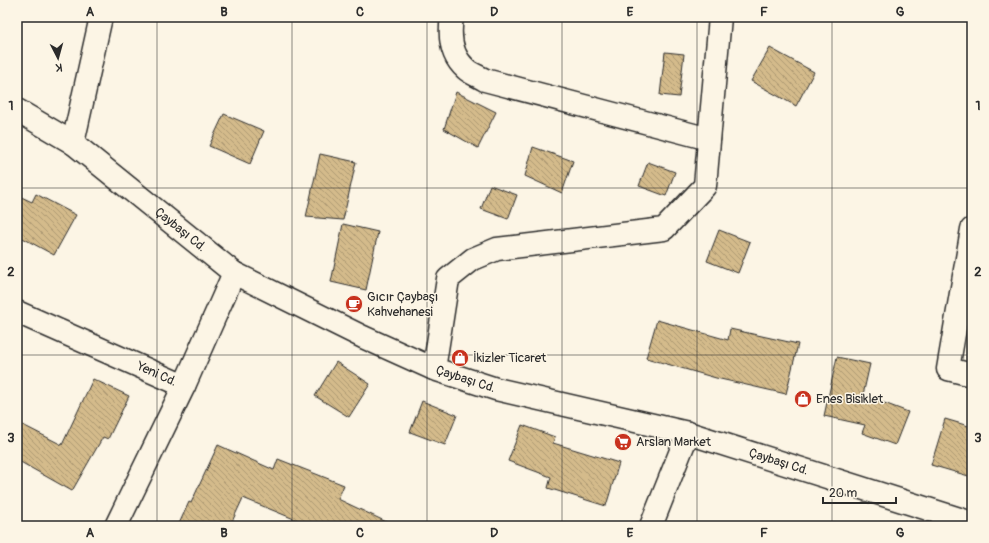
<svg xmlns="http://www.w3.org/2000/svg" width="989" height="543" font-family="Pangolin,sans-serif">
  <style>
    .building { fill: url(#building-back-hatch); stroke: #2b2b2b }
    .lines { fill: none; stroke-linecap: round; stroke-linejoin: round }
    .minor-casing { stroke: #2b2b2b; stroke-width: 25 }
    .tertiary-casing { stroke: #2b2b2b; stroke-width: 25 }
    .minor { stroke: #fcf5e5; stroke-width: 22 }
    .tertiary { stroke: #fcf5e5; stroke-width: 22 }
    .grid { fill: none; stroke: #2b2b2b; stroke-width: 1; stroke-opacity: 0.55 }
    .labels { text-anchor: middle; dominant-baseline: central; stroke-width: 3; stroke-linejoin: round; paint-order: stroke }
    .street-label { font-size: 13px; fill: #2b2b2b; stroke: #fcf5e5 }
    .poi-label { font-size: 13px; fill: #2b2b2b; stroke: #fcf5e5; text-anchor: start }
    .neatline { fill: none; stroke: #2b2b2b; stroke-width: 1.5 }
    .grid-label { font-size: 13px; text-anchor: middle; font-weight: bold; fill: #2b2b2b }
  </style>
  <defs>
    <pattern id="building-back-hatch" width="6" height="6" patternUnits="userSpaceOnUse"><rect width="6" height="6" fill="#d4bb8b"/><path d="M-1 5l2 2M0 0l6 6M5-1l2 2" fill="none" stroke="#ac9872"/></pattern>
  </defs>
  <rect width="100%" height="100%" fill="#fcf5e5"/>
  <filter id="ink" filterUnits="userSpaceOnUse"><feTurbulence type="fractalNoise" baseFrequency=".025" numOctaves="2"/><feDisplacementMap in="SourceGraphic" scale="8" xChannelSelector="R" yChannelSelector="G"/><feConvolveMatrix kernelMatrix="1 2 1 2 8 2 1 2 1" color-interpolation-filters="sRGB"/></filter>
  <g filter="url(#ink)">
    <!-- building -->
    <g class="building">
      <polygon points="770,48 814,72 796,106 751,81"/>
      <polygon points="665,52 684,54 679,97 660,95"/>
      <polygon points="456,92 496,112 478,148 444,129"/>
      <polygon points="224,114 264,131 250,164 209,146"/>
      <polygon points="533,147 573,161 562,193 525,176"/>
      <polygon points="320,154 356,162 343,220 306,217"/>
      <polygon points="648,162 675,172 666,196 639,186"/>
      <polygon points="490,185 517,195 508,219 481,209"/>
      <polygon points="36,194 76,215 54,255 17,235 17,195 32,202"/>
      <polygon points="343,224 378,232 366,290 331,282"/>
      <polygon points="719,230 750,242 738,273 707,261"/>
      <polygon points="657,320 728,340 730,329 798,344 786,394 716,378 646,358"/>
      <polygon points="837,357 870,364 863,395 908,412 895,445 862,433 865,425 824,416"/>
      <polygon points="336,362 370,384 349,417 315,396"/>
      <polygon points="93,379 129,396 108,439 103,437 72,491 17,460 17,422 62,445"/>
      <polygon points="422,401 457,415 445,445 410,432"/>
      <polygon points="945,419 972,427 972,477 931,465"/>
      <polygon points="522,425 555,437 553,443 619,463 606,506 548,488 551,477 508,461"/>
      <polygon points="218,445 274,470 278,459 344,485 338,499 395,526 311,526 243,498 230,526 178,526 189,502 191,503"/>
    </g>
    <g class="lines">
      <defs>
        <g id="minor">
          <path d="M452,17C449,36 451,56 466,69C471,74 479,76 485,80L709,139"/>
          <path id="s1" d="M17,110L73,143L234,273L363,337L434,369L496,389L688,433L972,523"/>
          <polyline points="73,143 101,17"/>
          <polyline points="972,229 948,369 972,375"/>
          <path id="s2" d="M17,312L184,386L234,273"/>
          <polyline points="116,526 184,386"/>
          <polyline points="651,526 688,433"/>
        </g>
        <polyline id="tertiary" points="434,369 448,279 473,259 497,249 664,229 705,186 720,17"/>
      </defs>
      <!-- minor casing -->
      <use href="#minor" class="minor-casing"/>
      <!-- tertiary casing -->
      <use href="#tertiary" class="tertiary-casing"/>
      <!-- minor -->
      <use href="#minor" class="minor"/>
      <!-- tertiary -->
      <use href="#tertiary" class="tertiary"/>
    </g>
  </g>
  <!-- grid -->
  <path class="grid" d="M157,17V526M292,17V526M427,17V526M562,17V526M697,17V526M832,17V526M17,188H972M17,355H972"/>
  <!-- icons -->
  <defs>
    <symbol id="cafe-disc" viewBox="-11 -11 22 22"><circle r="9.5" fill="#c8321e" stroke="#fcf5e5"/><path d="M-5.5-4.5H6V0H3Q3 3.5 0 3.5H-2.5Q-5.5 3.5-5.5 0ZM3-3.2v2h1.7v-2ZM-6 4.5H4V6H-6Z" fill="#fff"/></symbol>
    <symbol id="shop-disc" viewBox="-11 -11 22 22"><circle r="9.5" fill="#c8321e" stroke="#fcf5e5"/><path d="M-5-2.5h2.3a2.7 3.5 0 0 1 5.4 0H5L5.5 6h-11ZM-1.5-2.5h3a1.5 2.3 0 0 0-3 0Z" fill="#fff"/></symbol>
    <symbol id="supermarket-disc" viewBox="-11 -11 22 22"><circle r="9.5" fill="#c8321e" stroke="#fcf5e5"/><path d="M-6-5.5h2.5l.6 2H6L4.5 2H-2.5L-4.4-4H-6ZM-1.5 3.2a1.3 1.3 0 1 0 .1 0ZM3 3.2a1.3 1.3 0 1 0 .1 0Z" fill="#fff"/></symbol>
  </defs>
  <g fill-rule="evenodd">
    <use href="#cafe-disc" x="344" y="294" width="20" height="20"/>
    <use href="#shop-disc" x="450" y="348" width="20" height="20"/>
    <use href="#shop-disc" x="793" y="389" width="20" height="20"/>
    <use href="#supermarket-disc" x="613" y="432" width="20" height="20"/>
  </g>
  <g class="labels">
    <!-- street labels -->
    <g class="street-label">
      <text stroke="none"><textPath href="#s1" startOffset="203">Çaybaşı Cd.</textPath></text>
      <text stroke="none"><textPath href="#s2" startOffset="153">Yeni Cd.</textPath></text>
      <text stroke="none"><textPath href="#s1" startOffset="527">Çaybaşı Cd.</textPath></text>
      <text stroke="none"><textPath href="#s1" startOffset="851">Çaybaşı Cd.</textPath></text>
    </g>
    <!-- poi labels -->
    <g class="poi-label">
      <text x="367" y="297">Gıcır Çaybaşı<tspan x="367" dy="15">Kahvehanesi</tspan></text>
      <text x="473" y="358">İkizler Ticaret</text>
      <text x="816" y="399">Enes Bisiklet</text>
      <text x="636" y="442">Arslan Market</text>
    </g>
  </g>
  <!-- margin -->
  <rect width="989" height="543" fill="none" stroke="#fcf5e5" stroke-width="44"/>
  <!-- north arrow -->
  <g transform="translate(58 58) rotate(174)" stroke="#fcf5e5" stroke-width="3" paint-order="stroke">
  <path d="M0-3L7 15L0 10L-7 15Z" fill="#2b2b2b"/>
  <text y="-6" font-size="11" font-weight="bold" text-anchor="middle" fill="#2b2b2b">K</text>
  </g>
  <!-- scale -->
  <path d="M823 497v6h73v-6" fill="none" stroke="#2b2b2b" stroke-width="2"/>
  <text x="829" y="497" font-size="12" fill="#2b2b2b" stroke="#fcf5e5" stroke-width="3" paint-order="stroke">20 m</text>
  <rect x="22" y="22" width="945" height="499" class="neatline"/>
  <g class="grid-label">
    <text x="90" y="16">A</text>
    <text x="224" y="16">B</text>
    <text x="360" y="16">C</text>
    <text x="494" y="16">D</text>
    <text x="630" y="16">E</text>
    <text x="764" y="16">F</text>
    <text x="900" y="16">G</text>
    <text x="11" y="110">1</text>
    <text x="978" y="110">1</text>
    <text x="11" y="276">2</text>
    <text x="978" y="276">2</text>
    <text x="11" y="442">3</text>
    <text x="978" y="442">3</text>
    <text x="90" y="537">A</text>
    <text x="224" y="537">B</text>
    <text x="360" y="537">C</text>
    <text x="494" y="537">D</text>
    <text x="630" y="537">E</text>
    <text x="764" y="537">F</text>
    <text x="900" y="537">G</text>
  </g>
</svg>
